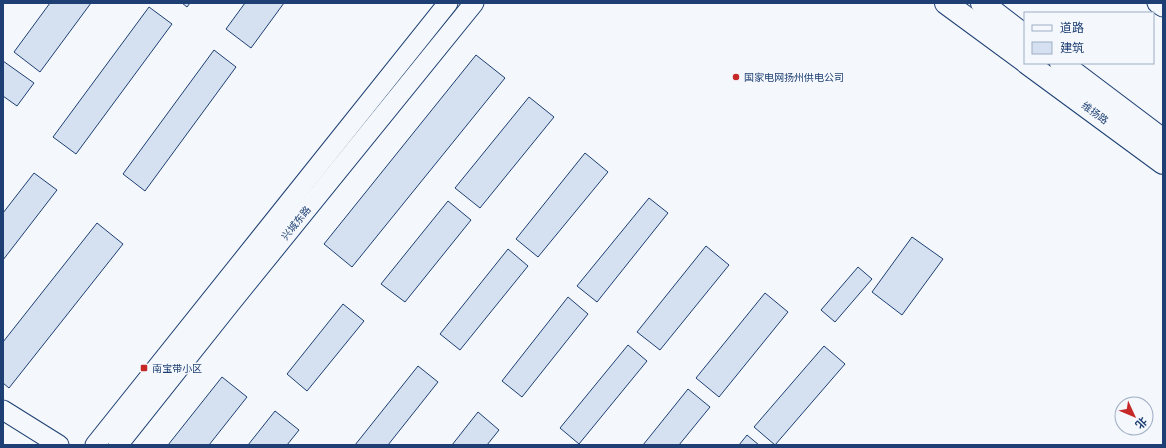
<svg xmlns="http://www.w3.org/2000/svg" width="1166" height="448" font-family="Poppins,'Noto Sans SC',sans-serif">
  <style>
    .building { fill: #d5e0f0; stroke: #1d3f73 }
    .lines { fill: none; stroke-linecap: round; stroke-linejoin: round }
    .minor-casing { stroke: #1d3f73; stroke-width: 21 }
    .major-casing { stroke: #1d3f73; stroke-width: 24 }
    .minor { stroke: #f4f7fb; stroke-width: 19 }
    .major { stroke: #f4f7fb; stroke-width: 22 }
    .poi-dot { fill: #c62828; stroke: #f4f7fb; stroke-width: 1.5 }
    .labels { text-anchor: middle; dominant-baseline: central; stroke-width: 3; stroke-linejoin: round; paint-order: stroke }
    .poi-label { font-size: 10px; fill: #1d3f73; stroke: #f4f7fb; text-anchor: start }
    .street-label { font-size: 10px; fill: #1d3f73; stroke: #f4f7fb }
  </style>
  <rect width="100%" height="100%" fill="#f4f7fb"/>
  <!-- building -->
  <g class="building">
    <polygon points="50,3 91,3 40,72 14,52"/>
    <polygon points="182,3 190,3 187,7"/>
    <polygon points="245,3 284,3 251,48 226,29"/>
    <polygon points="149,7 172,24 76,154 53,137"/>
    <polygon points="214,50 236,67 145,191 123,174"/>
    <polygon points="476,55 505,78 352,267 324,244"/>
    <polygon points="3,61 34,83 17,106 3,96"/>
    <polygon points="529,97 554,117 480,208 455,188"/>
    <polygon points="585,153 608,172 538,257 516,239"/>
    <polygon points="34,173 57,190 3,260 3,213"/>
    <polygon points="649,198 668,213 597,302 577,286"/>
    <polygon points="448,201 471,220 405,302 381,284"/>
    <polygon points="97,223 123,244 9,388 3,383 3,342"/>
    <polygon points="912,237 943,259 902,315 872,292"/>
    <polygon points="706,246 729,265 660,350 637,332"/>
    <polygon points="508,249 528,266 460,350 440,334"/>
    <polygon points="858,267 872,279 835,322 821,310"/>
    <polygon points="765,293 788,312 719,397 696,378"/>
    <polygon points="568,297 588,314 522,397 502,381"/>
    <polygon points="343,304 364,321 307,391 287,374"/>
    <polygon points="628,345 647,361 579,444 560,428"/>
    <polygon points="824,346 845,364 775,445 754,427"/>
    <polygon points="418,366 438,382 388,445 355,445"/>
    <polygon points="222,377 247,397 209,445 168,445"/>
    <polygon points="688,389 710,407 679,445 643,445"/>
    <polygon points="275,411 299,430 287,445 248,445"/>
    <polygon points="478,412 499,430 487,445 452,445"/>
    <polygon points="747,435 759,445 739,445"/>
  </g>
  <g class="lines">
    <defs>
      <g id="minor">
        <polyline points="1157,3 1163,7"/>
        <polyline points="3,410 59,445"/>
        <polyline points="95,445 448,3"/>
        <polyline points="118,445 230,304 474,3"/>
      </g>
      <g id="major">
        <polyline points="946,3 1025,61"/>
        <polyline points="982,3 1025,36"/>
        <polyline points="1027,63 1163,163"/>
        <polyline points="1061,63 1163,140"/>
      </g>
    </defs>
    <!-- minor casing -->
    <use href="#minor" class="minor-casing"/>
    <!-- major casing -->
    <use href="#major" class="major-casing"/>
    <!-- minor -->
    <use href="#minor" class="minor"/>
    <!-- major -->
    <use href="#major" class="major"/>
  </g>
  <!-- markers -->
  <g class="poi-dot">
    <circle cx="736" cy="77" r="4"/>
    <rect x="140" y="364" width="8" height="8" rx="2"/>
  </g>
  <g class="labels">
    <!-- poi labels -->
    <g class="poi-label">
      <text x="744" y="77">国家电网扬州供电公司</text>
      <text x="152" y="368">南宝带小区</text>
    </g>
    <!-- street labels -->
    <g class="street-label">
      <text transform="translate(1095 113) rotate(36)">维扬路</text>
      <text transform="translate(296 223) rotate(-51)">兴城东路</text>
    </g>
  </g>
  <!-- border -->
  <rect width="1166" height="448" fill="none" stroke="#1d3f73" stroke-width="8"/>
  <!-- legend -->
  <rect x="1024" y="12" width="130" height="52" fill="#f4f7fb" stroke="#9eadc5"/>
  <rect x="1032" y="25" width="20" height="6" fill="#f4f7fb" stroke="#9eadc5"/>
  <text x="1060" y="32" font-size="12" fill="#1d3f73">道路</text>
  <rect x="1032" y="42" width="20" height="12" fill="#d5e0f0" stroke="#9eadc5"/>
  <text x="1060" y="52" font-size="12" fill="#1d3f73">建筑</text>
  <!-- north arrow -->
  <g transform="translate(1134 416) rotate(134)"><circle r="19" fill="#f4f7fb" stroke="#9eadc5"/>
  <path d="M0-3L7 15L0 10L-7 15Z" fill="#c62828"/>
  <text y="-6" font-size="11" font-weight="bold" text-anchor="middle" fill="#1d3f73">北</text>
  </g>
</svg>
